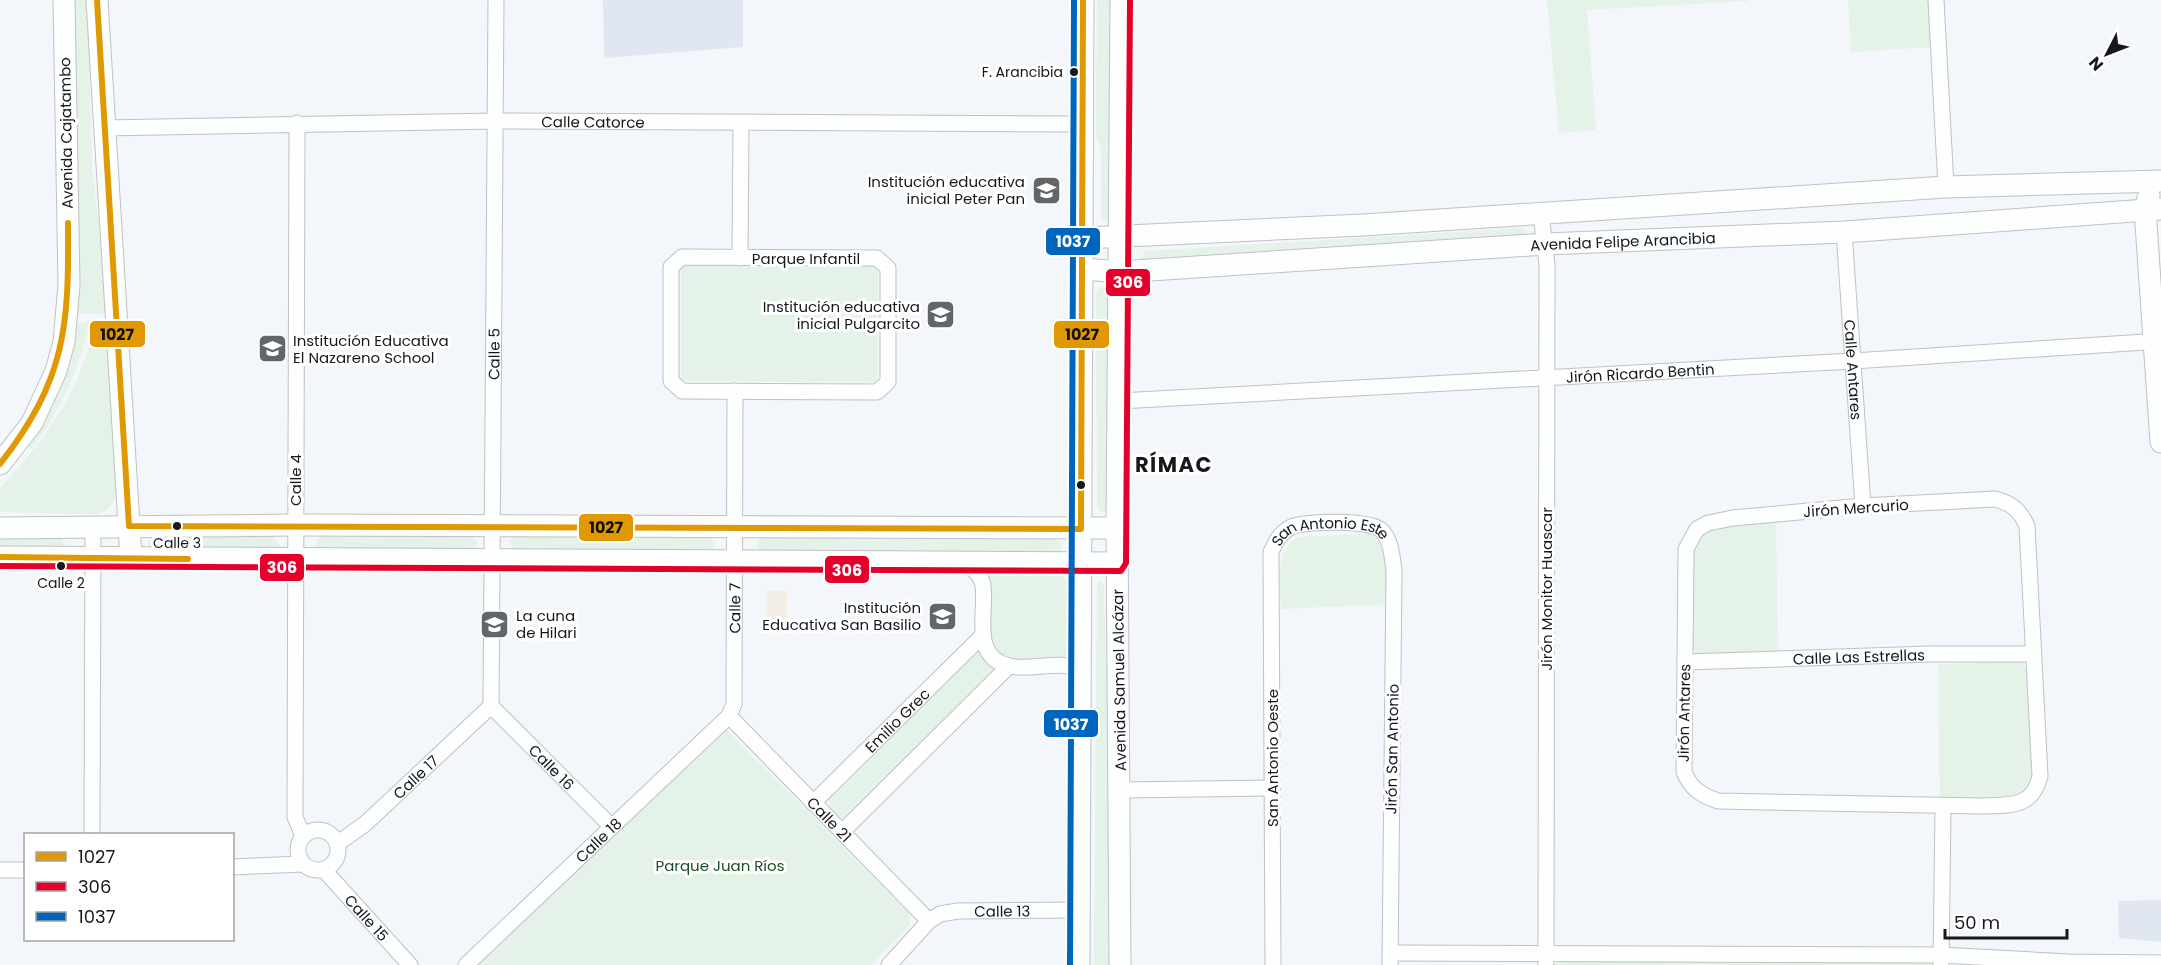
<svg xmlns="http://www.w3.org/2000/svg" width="2161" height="965" font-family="Poppins,sans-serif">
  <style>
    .built { fill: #e1e7f0 }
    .medical { fill: #f4efe6 }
    .green { fill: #e4f2e8 }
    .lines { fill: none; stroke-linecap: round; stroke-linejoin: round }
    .street-casing { stroke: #bfc1c4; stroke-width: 17 }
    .secondary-casing { stroke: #bfc1c4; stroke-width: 23 }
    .street { stroke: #fdfefe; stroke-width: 15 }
    .secondary { stroke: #fdfefe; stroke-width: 21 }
    .bus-1-casing { stroke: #fff; stroke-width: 10 }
    .bus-2-casing { stroke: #fff; stroke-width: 10 }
    .bus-3-casing { stroke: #fff; stroke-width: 10 }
    .bus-1 { stroke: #e09803; stroke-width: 6 }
    .bus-2 { stroke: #e4002b; stroke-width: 6 }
    .bus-3 { stroke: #0065bd; stroke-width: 6 }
    .bus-dot { fill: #16181a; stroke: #fff; stroke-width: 2 }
    .labels { text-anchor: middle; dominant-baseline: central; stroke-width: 6; stroke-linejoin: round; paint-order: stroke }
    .bus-label { font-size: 14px; fill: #16181a; stroke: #fff }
    .street-label { font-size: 15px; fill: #16181a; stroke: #fff }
    .poi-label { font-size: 15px; fill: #16181a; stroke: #fff; text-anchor: end }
    .park-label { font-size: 15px; fill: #1b4c22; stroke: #fff }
    .district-label { font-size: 21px; font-weight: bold; letter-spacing: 1.5px; fill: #16181a; stroke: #fff }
    .line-badge { stroke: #fff; stroke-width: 2 }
    .badge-label { font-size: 16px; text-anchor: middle; font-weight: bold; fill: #fff }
    .pale-badge-label { font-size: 16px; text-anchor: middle; font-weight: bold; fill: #111 }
  </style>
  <rect width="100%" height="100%" fill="#f3f6fa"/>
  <!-- built -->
  <g class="built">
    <polygon points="603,0 743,0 743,47 604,58"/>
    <polygon points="2161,900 2161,942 2119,938 2118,901"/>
  </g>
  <!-- medical -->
  <polygon class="medical" points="767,591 787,591 786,633 765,633"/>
  <!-- green -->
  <g class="green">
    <polygon points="72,0 88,0 92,166 109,314 76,314"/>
    <polygon points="1097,0 1111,0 1110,221 1101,220 1101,150 1096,135"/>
    <polygon points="1547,0 1748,0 1748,1 1587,10 1596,130 1559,133"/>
    <polygon points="1848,0 1930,0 1933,47 1851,52"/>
    <polygon points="1521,228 1527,232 1523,237 1147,263 1140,259 1146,251"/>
    <polygon points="681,265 878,266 877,382 681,381"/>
    <polygon points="1100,287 1108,289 1109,512 1101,512 1097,506 1096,293"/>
    <path d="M75,323H89C79,371 60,411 31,449L27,447L52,406Z"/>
    <path d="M95,323H108L117,495L109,508L99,514L0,512V488C46,439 81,391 95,323Z"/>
    <path d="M1776,522L1778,653H1697L1692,648L1690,551C1702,518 1746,524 1776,522Z"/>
    <path d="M1368,534C1392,547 1388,580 1390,604L1281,609C1281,583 1273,553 1297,537Z"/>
    <polygon points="470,535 478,542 471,550 318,550 315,546 318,538 323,536"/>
    <polygon points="517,535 708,537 715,544 711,553 513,551 510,541"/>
    <polygon points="155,536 272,536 280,545 279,550 151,550 148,541"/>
    <polygon points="764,536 1055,537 1063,546 1060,552 1055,554 760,552 757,546 759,540"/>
    <polygon points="63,537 63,553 0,552 0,538"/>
    <path d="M988,574H1059L1074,587L1073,656C1056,657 1026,662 1011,658C978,650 988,599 988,574Z"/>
    <polygon points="1100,581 1104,584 1106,660 1113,673 1112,965 1094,965 1097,586"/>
    <path d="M983,652L996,667L995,672L846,819C837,819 830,810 828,801L977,653Z"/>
    <polygon points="2022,662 2026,669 2035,781 2031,790 2009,799 1940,798 1938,664"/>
    <polygon points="723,726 909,913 910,925 871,965 474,965"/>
    <polygon points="1561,960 1931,962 1933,965 1555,965"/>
  </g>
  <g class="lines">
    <defs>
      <g id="street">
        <polyline points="1936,0 1946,187"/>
        <polyline points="297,123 295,817 303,836"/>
        <path id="s1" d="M104,128L496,121L1082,124"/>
        <polyline points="1541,214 1547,265 1546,965"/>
        <path id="s2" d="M1844,232L1863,506"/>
        <polygon points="682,257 877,258 888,268 888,382 877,392 682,391 671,381 671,267"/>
        <polyline points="740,258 741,124"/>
        <path id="s3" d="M1119,401L1853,361L2161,341"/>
        <path d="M1995,499C2011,503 2020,510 2027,526L2040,776C2033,808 2009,805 1982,806L1718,801C1701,795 1691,789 1684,772L1686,549L1697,529L1708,523L1733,518L1863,506Z"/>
        <path d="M967,563C973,569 981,575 983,585C987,612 970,657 1009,666C1028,670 1050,663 1070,666L1081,676"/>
        <path id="s4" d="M1685,662L1930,654H2033"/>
        <path id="s5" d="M491,706L496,0"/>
        <path id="s6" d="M491,706L611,826"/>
        <path id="s7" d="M729,716L929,921"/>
        <polyline points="1120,790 1272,788"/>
        <path id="s8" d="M813,803L982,636"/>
        <circle cx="318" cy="850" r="20"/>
        <polyline points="842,832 1009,666"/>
        <polyline points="92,834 93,528"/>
        <path id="s9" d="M338,843L365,824L491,706"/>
        <polyline points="232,867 303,864"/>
        <polyline points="0,870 26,870"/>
        <path id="s10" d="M324,870L410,965"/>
        <polyline points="1390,953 1941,955 2068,962 2161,963"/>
        <path id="s11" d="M466,965L729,716L734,704L735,391"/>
        <path id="s12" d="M889,965L929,921L940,914L958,911L1079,910"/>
        <path id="s13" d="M1273,965L1271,552C1276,541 1280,533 1291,527C1305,521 1372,519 1382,531C1392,542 1392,557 1394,571L1390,965"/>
        <polyline points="1941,965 1943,807"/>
      </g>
      <g id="secondary">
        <polyline points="97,0 131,558"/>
        <polyline points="2149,195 2145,209 2161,442"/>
        <polyline points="1084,238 1363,225 1946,187 2161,181"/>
        <path id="s14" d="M1084,269L1120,272L1546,244L1844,232L2161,209"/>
        <polyline points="0,464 32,423 56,371 64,342 69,285 64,0"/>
        <polyline points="0,528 295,525 1117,528"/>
        <polyline points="0,557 1117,563"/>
        <polyline points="1079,965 1083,0"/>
        <polyline points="1120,965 1117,528 1121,0"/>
      </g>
    </defs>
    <!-- street casing -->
    <use href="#street" class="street-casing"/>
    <!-- secondary casing -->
    <use href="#secondary" class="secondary-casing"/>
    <!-- street -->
    <use href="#street" class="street"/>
    <!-- secondary -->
    <use href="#secondary" class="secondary"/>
    <defs>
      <g id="bus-1">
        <polyline points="97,0 129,526 1081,529 1083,0"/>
        <path d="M0,464C66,379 69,327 68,223"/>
        <polyline points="0,557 188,559"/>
      </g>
      <polyline id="bus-2" points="0,566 1121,571 1126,563 1130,0"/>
      <polyline id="bus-3" points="1070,965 1074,0"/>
    </defs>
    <!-- bus-1 casing -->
    <use href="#bus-1" class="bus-1-casing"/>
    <!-- bus-2 casing -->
    <use href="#bus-2" class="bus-2-casing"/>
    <!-- bus-3 casing -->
    <use href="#bus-3" class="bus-3-casing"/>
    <!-- bus-1 -->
    <use href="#bus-1" class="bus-1"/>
    <!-- bus-2 -->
    <use href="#bus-2" class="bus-2"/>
    <!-- bus-3 -->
    <use href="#bus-3" class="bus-3"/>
  </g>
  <!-- icons -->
  <defs>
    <symbol id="school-square" viewBox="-11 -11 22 22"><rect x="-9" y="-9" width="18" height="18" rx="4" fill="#636668" stroke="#fff"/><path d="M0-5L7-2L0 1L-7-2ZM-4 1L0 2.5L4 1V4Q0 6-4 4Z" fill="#fff"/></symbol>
  </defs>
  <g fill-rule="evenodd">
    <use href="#school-square" x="1030" y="174" width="33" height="33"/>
    <use href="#school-square" x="924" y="298" width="33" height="33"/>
    <use href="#school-square" x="256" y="332" width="33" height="33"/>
    <use href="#school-square" x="926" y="600" width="33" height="33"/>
    <use href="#school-square" x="478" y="608" width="33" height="33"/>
  </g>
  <!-- markers -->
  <g class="bus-dot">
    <circle cx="1074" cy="72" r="5"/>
    <circle cx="1081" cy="485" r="5"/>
    <circle cx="177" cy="526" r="5"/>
    <circle cx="61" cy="566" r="5"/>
  </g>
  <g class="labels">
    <!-- bus labels -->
    <g class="bus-label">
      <text x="1063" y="72" text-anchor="end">F. Arancibia</text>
      <text x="177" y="543">Calle 3</text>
      <text x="61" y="583">Calle 2</text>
    </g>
    <!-- street labels -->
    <g class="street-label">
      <text stroke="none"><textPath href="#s1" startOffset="489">Calle Catorce</textPath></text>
      <text transform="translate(66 133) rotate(-91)">Avenida Cajatambo</text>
      <text stroke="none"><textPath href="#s14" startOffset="540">Avenida Felipe Arancibia</textPath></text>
      <text x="806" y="258">Parque Infantil</text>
      <text stroke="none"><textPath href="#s5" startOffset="352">Calle 5</textPath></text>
      <text stroke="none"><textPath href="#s2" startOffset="138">Calle Antares</textPath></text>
      <text stroke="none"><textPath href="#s3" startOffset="522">Jirón Ricardo Bentin</textPath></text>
      <text transform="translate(295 480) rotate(-90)">Calle 4</text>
      <text transform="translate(1856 508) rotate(-4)">Jirón Mercurio</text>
      <text stroke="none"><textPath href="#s13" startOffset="484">San Antonio Este</textPath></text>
      <text transform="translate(1546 589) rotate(-90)">Jirón Monitor Huascar</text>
      <text stroke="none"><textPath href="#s11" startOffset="471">Calle 7</textPath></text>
      <text stroke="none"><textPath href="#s4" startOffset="174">Calle Las Estrellas</textPath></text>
      <text transform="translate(1119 680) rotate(-91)">Avenida Samuel Alcázar</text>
      <text transform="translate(1684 713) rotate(-89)">Jirón Antares</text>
      <text stroke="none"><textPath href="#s8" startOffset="118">Emilio Grec</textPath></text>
      <text transform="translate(1392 749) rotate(-89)">Jirón San Antonio</text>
      <text transform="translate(1272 758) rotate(-90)">San Antonio Oeste</text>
      <text stroke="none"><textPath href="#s6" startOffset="86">Calle 16</textPath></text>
      <text stroke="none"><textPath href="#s9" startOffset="102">Calle 17</textPath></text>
      <text stroke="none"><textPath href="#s7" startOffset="144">Calle 21</textPath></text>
      <text stroke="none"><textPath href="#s11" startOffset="182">Calle 18</textPath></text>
      <text stroke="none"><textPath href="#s12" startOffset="135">Calle 13</textPath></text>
      <text stroke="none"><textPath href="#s10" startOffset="64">Calle 15</textPath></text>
    </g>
    <!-- poi labels -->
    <g class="poi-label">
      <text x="1025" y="181">Institución educativa<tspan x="1025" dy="17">inicial Peter Pan</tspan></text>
      <text x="920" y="306">Institución educativa<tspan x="920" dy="17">inicial Pulgarcito</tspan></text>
      <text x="293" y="340" text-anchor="start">Institución Educativa<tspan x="293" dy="17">El Nazareno School</tspan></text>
      <text x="921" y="607">Institución<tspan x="921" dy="17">Educativa San Basilio</tspan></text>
      <text x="516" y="615" text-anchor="start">La cuna<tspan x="516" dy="17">de Hilari</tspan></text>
    </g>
    <!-- park labels -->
    <g class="park-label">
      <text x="720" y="865">Parque Juan Ríos</text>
    </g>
    <!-- district labels -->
    <g class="district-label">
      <text x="1174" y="464">RÍMAC</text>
    </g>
  </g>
  <g class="line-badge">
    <rect x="1045" y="227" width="56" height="29" rx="6" fill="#0065bd"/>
    <rect x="1105" y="268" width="46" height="29" rx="6" fill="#e4002b"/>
    <rect x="89" y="320" width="57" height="28" rx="6" fill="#e09803"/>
    <rect x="1053" y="320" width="57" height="29" rx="6" fill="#e09803"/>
    <rect x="578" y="513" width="56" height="29" rx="6" fill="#e09803"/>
    <rect x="259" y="553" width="46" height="29" rx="6" fill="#e4002b"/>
    <rect x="824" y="555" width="46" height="29" rx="6" fill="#e4002b"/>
    <rect x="1043" y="709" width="56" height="29" rx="6" fill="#0065bd"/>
  </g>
  <g class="badge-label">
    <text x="1073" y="247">1037</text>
    <text x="1128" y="288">306</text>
    <text x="282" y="573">306</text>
    <text x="847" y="576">306</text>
    <text x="1071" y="730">1037</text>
  </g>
  <g class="pale-badge-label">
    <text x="117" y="340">1027</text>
    <text x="1082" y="340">1027</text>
    <text x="606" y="533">1027</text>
  </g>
  <!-- legend -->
  <rect x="24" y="833" width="210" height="108" fill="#ffffff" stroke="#a2a3a3" stroke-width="1.5"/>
  <rect x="36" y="852" width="30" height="9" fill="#e09803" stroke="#a2a3a3" stroke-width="1.5"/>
  <text x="78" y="863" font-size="18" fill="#16181a">1027</text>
  <rect x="36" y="882" width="30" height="9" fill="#e4002b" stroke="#a2a3a3" stroke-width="1.5"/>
  <text x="78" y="893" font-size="18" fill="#16181a">306</text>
  <rect x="36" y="912" width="30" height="9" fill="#0065bd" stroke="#a2a3a3" stroke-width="1.5"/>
  <text x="78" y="923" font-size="18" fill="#16181a">1037</text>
  <!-- north arrow -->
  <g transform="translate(2107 54) rotate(228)" stroke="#ffffff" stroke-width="4.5" paint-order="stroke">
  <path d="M0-4.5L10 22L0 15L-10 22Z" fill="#16181a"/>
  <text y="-9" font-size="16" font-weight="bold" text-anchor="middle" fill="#16181a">N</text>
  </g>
  <!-- scale -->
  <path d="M1945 929v9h122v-9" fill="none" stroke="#16181a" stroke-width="3"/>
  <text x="1954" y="929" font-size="18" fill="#16181a" stroke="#ffffff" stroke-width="4.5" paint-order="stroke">50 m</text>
</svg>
